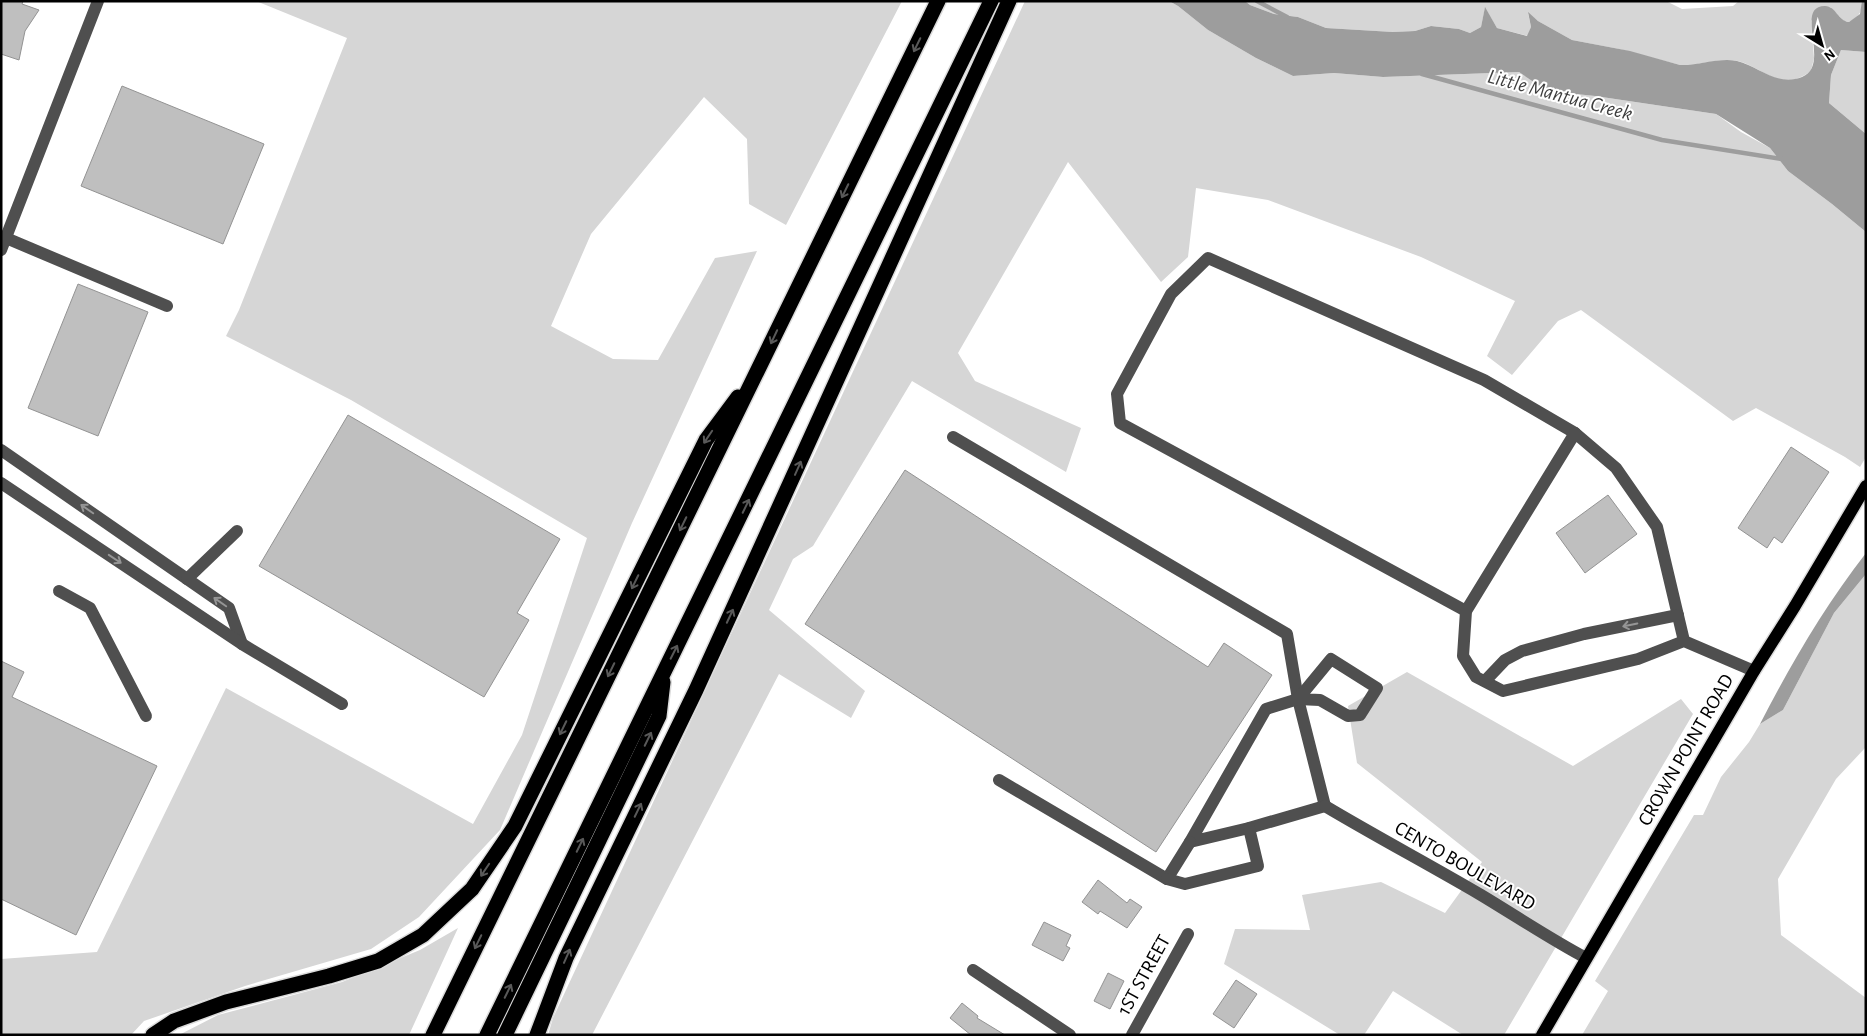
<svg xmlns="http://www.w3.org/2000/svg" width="1867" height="1036" font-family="'Alegreya Sans',sans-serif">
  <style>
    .green { fill: #d6d6d6 }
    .water { fill: #9d9d9d }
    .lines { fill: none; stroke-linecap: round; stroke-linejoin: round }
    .stream { stroke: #9d9d9d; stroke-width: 4.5 }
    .building { fill: #bfbfbf; stroke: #939393 }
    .major-casing { stroke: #dbdbdb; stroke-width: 15 }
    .highway-casing { stroke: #dbdbdb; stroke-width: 18 }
    .minor { stroke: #4f4f4f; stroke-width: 12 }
    .major { stroke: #000; stroke-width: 12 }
    .highway { stroke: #000; stroke-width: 15 }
    .oneway { stroke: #595959 }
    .oneway2 { stroke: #959595 }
    .labels { text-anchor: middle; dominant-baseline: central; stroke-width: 4; stroke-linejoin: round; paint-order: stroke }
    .street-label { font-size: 20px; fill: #000; stroke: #fff }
    .water-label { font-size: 21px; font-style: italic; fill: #3e3e3e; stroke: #fff }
  </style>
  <rect width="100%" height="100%" fill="#fff"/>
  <!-- green -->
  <g class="green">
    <polygon points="256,1 902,1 786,225 749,204 747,139 704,97 591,234 551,326 613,359 658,360 715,258 757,251 632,523 500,830 419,917 371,949 245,986 144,1021 131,1035 1,1035 1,959 97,952 226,688 473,824 522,735 587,538 351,400 226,336 239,310 347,38"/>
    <polygon points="1025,1 1169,1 1178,6 1208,30 1256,58 1293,76 1334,73 1383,77 1519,72 1548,91 1595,96 1716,114 1741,132 1770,148 1788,171 1832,204 1866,232 1866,457 1860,467 1845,457 1756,408 1733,421 1581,310 1558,321 1512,375 1487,356 1515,301 1421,257 1268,200 1196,188 1188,257 1161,282 1068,162 958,353 975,381 1081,428 1066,472 912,381 813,546 793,559 769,610 865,691 851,718 779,674 592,1035 548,1035 553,1018"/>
    <path d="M1245,1H1666L1682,9L1733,6L1739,1H1862C1863,11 1858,18 1849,22L1844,21L1830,7H1821L1811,21L1814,58L1811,71C1778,96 1760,62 1731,60C1714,59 1697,66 1680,65L1619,49L1572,40L1538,21L1528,13L1531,27L1528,36L1497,28L1485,8L1481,27L1470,33L1459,29L1431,26L1415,31L1393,32L1326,28L1298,17L1274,14L1250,5Z"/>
    <polygon points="1841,50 1866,52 1866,134 1829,103 1831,75"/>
    <polygon points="1866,574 1866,747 1836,779 1778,879 1781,935 1866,998 1866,1035 1582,1035 1608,991 1595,981 1694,815 1703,815 1721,777 1749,742 1760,724 1783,710 1834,613"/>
    <polygon points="1407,672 1573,766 1681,699 1693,714 1504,1035 1463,1035 1393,991 1364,1035 1340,1035 1224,964 1235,929 1310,930 1302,895 1381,882 1445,913 1482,862 1357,763 1348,706"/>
    <polygon points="458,928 409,1035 179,1035 218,1015 342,982 420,950"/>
  </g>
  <!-- water -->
  <g class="water">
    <path d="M1169,1H1245L1250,5L1274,14L1298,17L1326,28L1393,32L1415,31L1431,26L1459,29L1470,33L1481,27L1485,7L1497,28L1527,36L1531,27L1528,12L1538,21L1572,40L1630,51L1680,65C1698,66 1719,57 1737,61C1760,67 1777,87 1802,77C1832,66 1793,6 1825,6C1836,6 1838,21 1849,22L1860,14L1862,1H1866V52L1841,50L1831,75L1829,103L1866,134V232L1832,204L1788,171L1770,148L1716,114L1595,96L1547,91L1519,72L1383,77L1334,73L1293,76L1256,58L1208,30L1178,6Z"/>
    <path d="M1866,553V574L1834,613L1783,710L1760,724C1791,664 1824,607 1866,553Z"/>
  </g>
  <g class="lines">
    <!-- stream -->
    <g class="stream">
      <polyline points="1257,1 1287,17"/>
      <polyline points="1422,74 1662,140 1782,159"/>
    </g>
  </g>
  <!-- building -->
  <g class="building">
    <polygon points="1,1 23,1 22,4 39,10 25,31 19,60 1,54"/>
    <polygon points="122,86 264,144 223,244 81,186"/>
    <polygon points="78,284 148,312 98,436 28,408"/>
    <polygon points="348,415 560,539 517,613 529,620 484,697 259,566"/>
    <polygon points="1791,447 1829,472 1782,543 1774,537 1767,548 1738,528"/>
    <polygon points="905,470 1208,667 1224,643 1272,675 1156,852 805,624"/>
    <polygon points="1608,495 1637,534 1585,573 1556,533"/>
    <polygon points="1,661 24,672 12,697 157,766 76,935 1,899"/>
    <polygon points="1098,880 1127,903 1130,899 1142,907 1127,928 1100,911 1098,914 1082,902"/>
    <polygon points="1044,922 1071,935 1066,946 1070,948 1063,961 1032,945"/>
    <polygon points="1108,973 1124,981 1110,1009 1094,1001"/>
    <polygon points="1236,980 1257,994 1234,1028 1213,1014"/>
    <polygon points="962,1003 978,1016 977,1018 1005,1035 971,1035 950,1018"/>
  </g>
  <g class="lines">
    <defs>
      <polyline id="major" points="1542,1035 1754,671 1795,606 1866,486"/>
      <g id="highway">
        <polyline points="153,1035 174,1021 226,1002 329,976 378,961 423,935 472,889 515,826 706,440 738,397"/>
        <polyline points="433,1035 938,1"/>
        <polyline points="487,1035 991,1"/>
        <polyline points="505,1035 659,716 663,682"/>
        <polyline points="537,1035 566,958 696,690 1009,1"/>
      </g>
    </defs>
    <!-- major casing -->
    <use href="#major" class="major-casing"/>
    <!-- highway casing -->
    <use href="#highway" class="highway-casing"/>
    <!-- minor -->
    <g class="minor">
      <polyline points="6,238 167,306"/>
      <polyline points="1,250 98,1"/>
      <polyline points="953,437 1287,634 1298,699 1325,806"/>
      <polyline points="1,450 229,608 242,644"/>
      <polyline points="1,483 242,644 342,704"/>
      <polyline points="187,579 237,531"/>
      <polyline points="59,591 90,608 146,716"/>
      <polyline points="1466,611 1120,423 1117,394 1171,294 1208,258 1484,380 1575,433"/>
      <polyline points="1684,641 1657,527 1616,468 1575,433 1466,611 1463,656 1476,677 1503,691 1638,659 1684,641 1754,671"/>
      <polyline points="1485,681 1505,660 1522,651 1584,634 1678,615"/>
      <polyline points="1298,699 1331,659 1377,688 1360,715 1348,716 1320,700 1298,699 1266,709 1190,842 1249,828 1325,806"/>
      <polyline points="999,780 1167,879 1190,842"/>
      <path d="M1325,806C1377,837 1430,865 1481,895C1516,916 1550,939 1586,958"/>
      <polyline points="1167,879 1185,884 1258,866 1249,828"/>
      <polyline points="973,970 1070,1035"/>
      <polyline points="1132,1035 1188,934"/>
    </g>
    <!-- major -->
    <use href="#major" class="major"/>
    <!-- highway -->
    <use href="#highway" class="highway"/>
  </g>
  <!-- one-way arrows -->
  <defs><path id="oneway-shaft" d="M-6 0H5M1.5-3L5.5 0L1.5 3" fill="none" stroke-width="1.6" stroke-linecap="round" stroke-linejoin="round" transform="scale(1.25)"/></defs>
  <g class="oneway">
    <use href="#oneway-shaft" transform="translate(917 45) rotate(116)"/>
    <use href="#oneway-shaft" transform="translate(845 191) rotate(116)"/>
    <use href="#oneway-shaft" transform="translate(774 337) rotate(115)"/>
    <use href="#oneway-shaft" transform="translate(708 437) rotate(124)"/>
    <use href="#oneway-shaft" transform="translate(798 468) rotate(-66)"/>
    <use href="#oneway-shaft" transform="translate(746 506) rotate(-64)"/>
    <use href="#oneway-shaft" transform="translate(683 524) rotate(116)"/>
    <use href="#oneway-shaft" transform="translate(635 582) rotate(116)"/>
    <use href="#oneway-shaft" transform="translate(730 616) rotate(-65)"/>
    <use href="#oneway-shaft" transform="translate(674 652) rotate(-63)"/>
    <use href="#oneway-shaft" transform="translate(611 670) rotate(116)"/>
    <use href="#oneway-shaft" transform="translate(563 728) rotate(116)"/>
    <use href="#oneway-shaft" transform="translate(648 739) rotate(-64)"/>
    <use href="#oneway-shaft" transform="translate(638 810) rotate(-64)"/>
    <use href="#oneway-shaft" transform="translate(580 845) rotate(-64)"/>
    <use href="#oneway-shaft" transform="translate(485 870) rotate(124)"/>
    <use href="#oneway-shaft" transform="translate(478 942) rotate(116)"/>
    <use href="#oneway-shaft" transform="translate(567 956) rotate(-66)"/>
    <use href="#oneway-shaft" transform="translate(508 991) rotate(-64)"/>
  </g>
  <g class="oneway2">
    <use href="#oneway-shaft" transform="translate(87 509) rotate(-145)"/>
    <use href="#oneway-shaft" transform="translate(115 559) rotate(34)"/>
    <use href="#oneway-shaft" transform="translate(220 602) rotate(-145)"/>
    <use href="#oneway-shaft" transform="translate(1630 625) rotate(168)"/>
  </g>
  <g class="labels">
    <!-- street labels -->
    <g class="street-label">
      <text transform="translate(1686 750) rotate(-60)">CROWN POINT ROAD</text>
      <text transform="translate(1465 866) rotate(30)">CENTO BOULEVARD</text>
      <text transform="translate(1144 975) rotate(-61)">1ST STREET</text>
    </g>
    <!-- water labels -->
    <g class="water-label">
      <text transform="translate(1560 95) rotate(15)">Little Mantua Creek</text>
    </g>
  </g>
  <!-- border -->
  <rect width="1867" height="1036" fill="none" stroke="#000000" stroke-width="5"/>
  <!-- north arrow -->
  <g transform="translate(1822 45) rotate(143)" stroke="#ffffff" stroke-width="4" paint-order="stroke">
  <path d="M0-4L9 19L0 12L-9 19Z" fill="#000000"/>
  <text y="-8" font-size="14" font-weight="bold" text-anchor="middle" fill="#000000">N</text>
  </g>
</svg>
